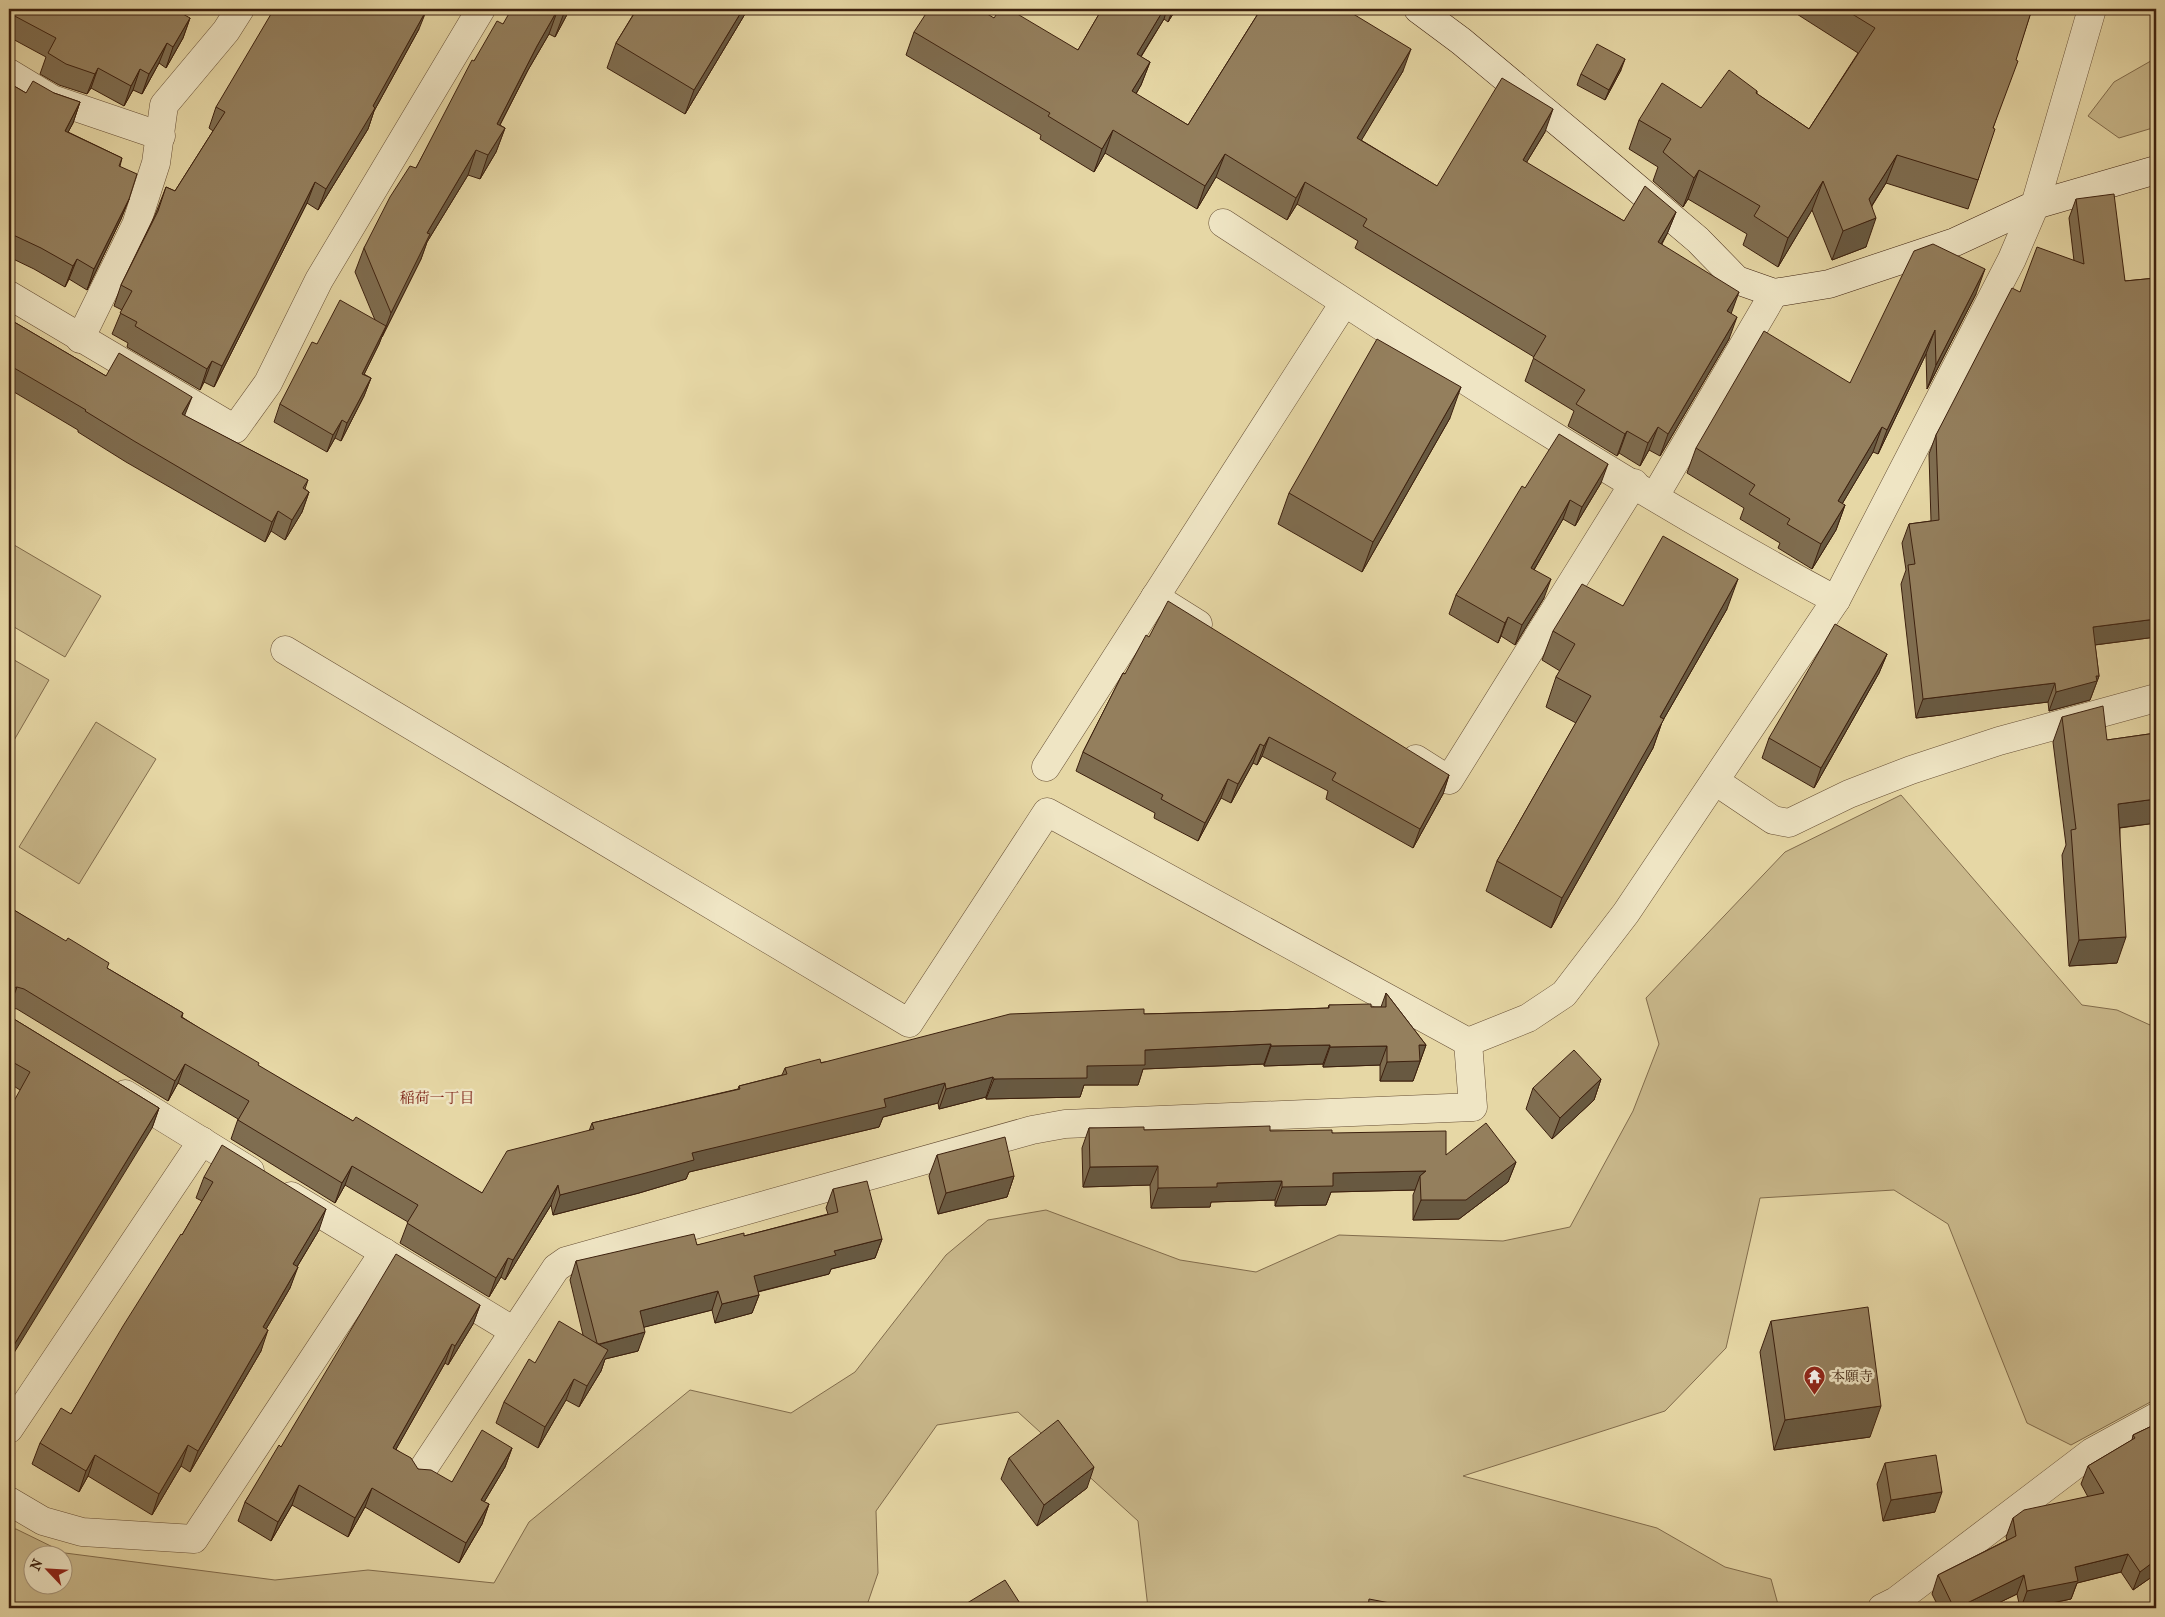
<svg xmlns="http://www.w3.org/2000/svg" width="2165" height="1617" font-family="'IM FELL French Canon','Noto Serif JP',serif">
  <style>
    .green { fill: #c9b88b; stroke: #826c4c; fill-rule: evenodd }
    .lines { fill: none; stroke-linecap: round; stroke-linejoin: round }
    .street-casing { stroke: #664e34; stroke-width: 29 }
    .secondary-casing { stroke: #3c200e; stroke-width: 29 }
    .street { stroke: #efe5c4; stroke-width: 28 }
    .secondary { stroke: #efe5c4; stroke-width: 28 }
    .wall { fill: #7f6d50; stroke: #3c200e }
    .shaded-wall { fill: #685941; stroke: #3c200e }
    .building { fill: #947f5d; stroke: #3c200e }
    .labels { text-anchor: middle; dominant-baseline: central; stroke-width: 5; stroke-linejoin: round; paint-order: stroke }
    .poi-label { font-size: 14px; fill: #3c200e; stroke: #efe5c4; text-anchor: start }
    .neighbourhood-label { font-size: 15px; fill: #7a1f14; stroke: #efe5c4 }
  </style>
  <rect width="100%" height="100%" fill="#e6d7a5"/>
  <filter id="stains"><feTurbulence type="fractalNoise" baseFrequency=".004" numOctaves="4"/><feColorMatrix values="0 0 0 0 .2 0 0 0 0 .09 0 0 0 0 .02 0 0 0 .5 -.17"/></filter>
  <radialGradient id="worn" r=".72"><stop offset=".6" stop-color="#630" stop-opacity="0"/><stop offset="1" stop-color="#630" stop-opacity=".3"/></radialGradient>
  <!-- green -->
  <g class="green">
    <polygon points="2156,58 2156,127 2119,138 2088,116 2114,82"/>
    <polygon points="9,542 101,596 65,657 9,624"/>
    <polygon points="9,657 49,680 13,742 9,740"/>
    <polygon points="96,722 156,759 79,884 19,847"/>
    <path d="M1901,795L2082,1005L2117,1010L2150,1025L2156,1011V1399L2071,1445L2027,1423L1948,1224L1894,1190L1760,1198L1726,1348L1665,1411L1463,1476L1657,1528L1725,1567L1771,1579L1779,1608H1148L1138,1521L1018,1412L937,1425L876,1511L878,1573L866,1608H9V1529H16L65,1553L275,1580L368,1570L494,1583L529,1522L690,1390L791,1413L855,1372L946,1255L988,1220L1046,1210L1180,1260L1256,1272L1339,1235L1503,1241L1570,1227L1633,1111L1659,1044L1646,998L1785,852ZM32,1554H62V1584H32Z"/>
  </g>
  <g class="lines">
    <defs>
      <g id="street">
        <polyline points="9,73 52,99 161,136"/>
        <path d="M1223,223C1424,354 1624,487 1836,600"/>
        <polyline points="9,295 235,429 268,383 319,280 481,9"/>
        <polyline points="80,339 136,225 156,163 164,105 226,31 240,9"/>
        <polyline points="1655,496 1774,293"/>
        <polyline points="1155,597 1198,624"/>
        <polyline points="285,650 909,1023 1047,812 1468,1042"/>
        <polyline points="1416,759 1449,780 1634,483"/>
        <polyline points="1046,767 1344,303"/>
        <polyline points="1715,781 1773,820 1789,823 1849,794 1911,770 1999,741 2156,698"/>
        <polyline points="125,1094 250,1171"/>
        <polyline points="291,1196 514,1331"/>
        <polyline points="9,1429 202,1141"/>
        <polyline points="419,1475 556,1268 566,1261 1032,1130 1065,1124 1473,1107 1468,1042 1528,1018 1564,994 1626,913 1836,600 2012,259 2035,205 2092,9"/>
        <polyline points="9,1501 43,1521 82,1532 194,1539 384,1252"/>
        <polyline points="1882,1608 1896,1601 2092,1452 2156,1417"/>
      </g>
      <polyline id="secondary" points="1418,9 1461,41 1612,167 1698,240 1737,280 1774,293 1829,284 1955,242 2035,205 2156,170"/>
    </defs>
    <!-- street casing -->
    <use href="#street" class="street-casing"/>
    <!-- secondary casing -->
    <use href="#secondary" class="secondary-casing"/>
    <!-- street -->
    <use href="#street" class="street"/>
    <!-- secondary -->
    <use href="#secondary" class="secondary"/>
  </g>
  <!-- wall -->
  <g class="wall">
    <polygon points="9,9 190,18 183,38 166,68 159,63 142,94 133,90 124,106 91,88 87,94 59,85 40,74 46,57 9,37"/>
    <polygon points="570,9 555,37 549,34 528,70 500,125 505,128 496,152 480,179 468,175 427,242 421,259 382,337 382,336 379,344 364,374 371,378 364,396 341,441 335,438 327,452 274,422 280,404 317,344 375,320 355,272 364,248 416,168 474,61 503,24 514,12"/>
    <polygon points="634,9 748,9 685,114 607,68 616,43 636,10"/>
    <polygon points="895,9 903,9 901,12"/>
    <polygon points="1102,9 1176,9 1168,22 1164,19 1141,57 1150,62 1141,85 1136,94 1188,125 1259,12 1260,9 1345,9 1403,71 1361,140 1437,186 1545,132 1526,163 1624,221 1676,212 1667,234 1662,244 1731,313 1729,339 1660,456 1649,450 1640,466 1619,453 1617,456 1568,426 1574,411 1525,381 1534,357 1355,248 1358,241 1297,204 1287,220 1216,177 1197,209 1105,153 1094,172 1040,139 1041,135 906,55 914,32 994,18 1078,50"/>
    <polygon points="1789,9 2032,9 1993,128 1978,180 1968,209 1886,183 1872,206 1866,247 1832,260 1812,210 1778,267 1743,245 1747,234 1688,199 1683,207 1653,181 1658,167 1629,149 1639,120 1701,108 1757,91 1757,94 1809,129 1858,53"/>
    <polygon points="419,29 374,111 368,129 318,210 307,203 214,387 204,382 200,390 127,347 128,343 112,334 122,310 114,306 121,285 155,215 166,187 175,191 213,131 209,128 216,107"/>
    <polygon points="1621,70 1605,100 1577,85 1581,74"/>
    <polygon points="9,83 26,93 54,93 80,102 73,123 68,132 122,158 120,166 129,199 121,219 87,290 69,279 65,287 34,269 9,257"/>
    <polygon points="2076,199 2125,281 2156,278 2156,637 2095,645 2099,676 2090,700 2049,711 2048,702 1916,718 1901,584 1906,570 1902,543 1909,524 1931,521 1929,454 1936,435 2020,292 2074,261 2069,218"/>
    <polygon points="1976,294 1927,389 1926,354 1878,454 1873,452 1842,504 1845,505 1836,530 1812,569 1778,548 1780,543 1740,519 1744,508 1687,473 1696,448 1850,383"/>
    <polygon points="9,319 106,376 185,416 308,480 305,489 309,492 302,512 285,540 271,531 265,542 126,462 78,432 78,430 9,389"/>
    <polygon points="1450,418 1362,572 1278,524 1289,493"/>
    <polygon points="1601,483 1575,526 1563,519 1534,570 1544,598 1515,645 1501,636 1498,643 1449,614 1456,595 1525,488"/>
    <polygon points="1623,606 1727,609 1662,722 1653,748 1551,928 1486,891 1497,861 1576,723 1546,707 1556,677 1560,671 1542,660 1553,631"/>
    <polygon points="1887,654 1879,673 1814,788 1762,758 1769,738"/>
    <polygon points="1123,673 1449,775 1443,794 1413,848 1326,799 1328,791 1262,756 1257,765 1253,763 1231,803 1221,798 1198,841 1154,818 1155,813 1076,771 1083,752"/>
    <polygon points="2062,717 2107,740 2156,733 2156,823 2120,828 2117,963 2069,966 2062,855 2066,845 2053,742"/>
    <polygon points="9,907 107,968 183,1013 182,1017 258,1066 353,1121 482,1193 589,1131 592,1123 738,1089 739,1086 782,1075 785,1068 1144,1014 1219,1012 1328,1008 1329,1005 1371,1007 1381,1007 1386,993 1426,1045 1413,1081 1380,1081 1380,1065 1323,1067 1323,1064 1264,1066 1264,1064 1143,1069 1138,1085 1084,1085 1080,1097 986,1099 986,1097 939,1109 938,1103 883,1117 879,1127 689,1172 686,1179 639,1193 553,1215 551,1205 505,1280 501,1277 489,1297 400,1243 408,1222 345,1185 335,1203 231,1139 238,1119 178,1083 168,1101 17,1009 9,1007"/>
    <polygon points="9,1016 159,1108 152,1128 20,1090 9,1083"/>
    <polygon points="1601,1079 1594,1100 1552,1139 1526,1109 1533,1088"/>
    <polygon points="1089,1128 1144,1130 1270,1131 1332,1133 1446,1155 1516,1162 1508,1182 1459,1219 1413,1220 1413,1195 1415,1190 1331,1192 1326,1205 1275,1206 1275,1200 1211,1202 1210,1207 1151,1208 1150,1185 1083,1187 1082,1148"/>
    <polygon points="937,1155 1014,1176 1007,1197 938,1214 929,1176"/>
    <polygon points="204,1177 319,1230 297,1267 290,1288 266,1329 261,1351 190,1472 181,1466 152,1515 88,1476 79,1492 32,1464 40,1443 71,1414 182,1235 202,1201 196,1198"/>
    <polygon points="833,1189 882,1239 875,1258 831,1269 829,1274 758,1292 759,1295 752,1313 715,1323 712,1310 644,1327 638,1351 605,1359 601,1371 579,1407 566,1400 538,1448 496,1423 504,1402 535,1363 583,1335 570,1280 576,1261 697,1245 744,1236 828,1214 826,1208"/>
    <polygon points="480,1305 473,1324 448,1365 445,1363 396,1449 418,1469 452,1482 512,1448 505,1467 484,1502 489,1504 482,1524 459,1563 365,1507 348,1537 292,1505 271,1541 238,1521 245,1502 281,1447"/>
    <polygon points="1771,1321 1870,1437 1774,1450 1760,1352"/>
    <polygon points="2156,1424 2156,1574 2133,1590 2121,1572 2077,1583 2071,1599 2028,1608 2020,1608 2017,1594 1988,1608 1939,1608 1932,1594 1938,1575 2007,1540 2006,1537 2013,1518 2088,1497 2081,1484 2088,1466 2132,1440 2133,1435"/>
    <polygon points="1009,1458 1087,1488 1037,1526 1001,1479"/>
    <polygon points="1885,1463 1935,1512 1883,1521 1877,1484"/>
  </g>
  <!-- shaded-wall -->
  <g class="shaded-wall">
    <polygon points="427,9 419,29 374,111 368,129 318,210 326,189"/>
    <polygon points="558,9 549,34 528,70 488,148 497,124 537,46"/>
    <polygon points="566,9 570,9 555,37 564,13"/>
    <polygon points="743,9 748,9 685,114 694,90"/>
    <polygon points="1164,9 1167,9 1164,19 1128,77 1137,54"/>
    <polygon points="1173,9 1176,9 1168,22"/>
    <polygon points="190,18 183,38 166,68 173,47"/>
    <polygon points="167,43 159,63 142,94 149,74"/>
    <polygon points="1411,49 1403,71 1349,161 1357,138"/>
    <polygon points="1625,59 1621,70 1605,100 1609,90"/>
    <polygon points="1150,62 1141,85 1124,114 1132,91"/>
    <polygon points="98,68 91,88 87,94 95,74"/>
    <polygon points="140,69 133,90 124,106 131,86"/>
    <polygon points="80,102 73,123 58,151 65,131"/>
    <polygon points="1553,109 1545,132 1514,183 1523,160"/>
    <polygon points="505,128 496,152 480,179 488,155"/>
    <polygon points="1113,130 1105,153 1094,172 1102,149"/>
    <polygon points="476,150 468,175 427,242 421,259 382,337 391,313 427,233"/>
    <polygon points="1225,154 1216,177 1197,209 1205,186"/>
    <polygon points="1897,155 1886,183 1860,224 1876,218 1866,247 1832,260 1843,231 1869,199"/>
    <polygon points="1699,170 1688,199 1683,207 1694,178"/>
    <polygon points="1823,181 1812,210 1778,267 1788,238"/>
    <polygon points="315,182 307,203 214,387 222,366"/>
    <polygon points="1305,182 1297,204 1287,220 1296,198"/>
    <polygon points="129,199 121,219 87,290 94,269"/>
    <polygon points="1676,212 1667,234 1649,264 1658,242"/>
    <polygon points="77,259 69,279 65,287 73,266"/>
    <polygon points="1985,269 1976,294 1927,389 1936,365"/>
    <polygon points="1739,292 1731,314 1727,311"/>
    <polygon points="1737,317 1729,339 1660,456 1668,434"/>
    <polygon points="386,326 379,344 356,391 362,374"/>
    <polygon points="1935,330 1926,354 1878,454 1887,430"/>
    <polygon points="212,361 204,382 200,390 207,369"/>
    <polygon points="371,378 364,396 341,441 347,423"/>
    <polygon points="1461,387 1450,418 1362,572 1373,542"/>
    <polygon points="192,397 184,417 182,414"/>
    <polygon points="342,420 335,438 327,452 333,435"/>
    <polygon points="1658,427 1649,450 1640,466 1648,443"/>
    <polygon points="1882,427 1873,452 1829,526 1838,501"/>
    <polygon points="1627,431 1619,453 1617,456 1625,434"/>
    <polygon points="1608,464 1601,483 1575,526 1582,507"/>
    <polygon points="309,492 302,512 285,540 292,520"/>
    <polygon points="1570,500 1563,519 1524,587 1531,568"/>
    <polygon points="1845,505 1836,530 1812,569 1821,544"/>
    <polygon points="278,511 271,531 265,542 272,522"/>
    <polygon points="1551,579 1544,598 1515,645 1522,625"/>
    <polygon points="1738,579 1727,609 1662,722 1653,748 1551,928 1562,898 1660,717"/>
    <polygon points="1508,617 1501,636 1498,643 1505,623"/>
    <polygon points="2156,619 2156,637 2086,646 2093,627"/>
    <polygon points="1887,654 1879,673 1814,788 1821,768"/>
    <polygon points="2096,676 2099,676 2090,700 2049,711 2056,692"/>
    <polygon points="2055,683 2048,702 1916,718 1923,699"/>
    <polygon points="1269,737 1262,756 1257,765 1264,746"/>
    <polygon points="1260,744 1253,763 1231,803 1238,784"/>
    <polygon points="1449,775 1443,794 1413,848 1420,829"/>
    <polygon points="1228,779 1221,798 1198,841 1205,823"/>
    <polygon points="2156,799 2156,823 2109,829 2118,804"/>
    <polygon points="2126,937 2117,963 2069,966 2079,940"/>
    <polygon points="17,987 10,1006 9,1007 9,989"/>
    <polygon points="1271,1044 1264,1064 1143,1069 1138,1085 1084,1085 1080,1097 986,1099 994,1079 1087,1066 1145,1050"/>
    <polygon points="1330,1045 1323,1064 1264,1066 1271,1046"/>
    <polygon points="1419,1045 1426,1045 1413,1081 1380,1081 1387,1062"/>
    <polygon points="1387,1046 1380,1065 1323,1067 1330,1047"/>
    <polygon points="185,1064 178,1083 168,1101 175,1081"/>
    <polygon points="993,1077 986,1097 939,1109 946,1089"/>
    <polygon points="1601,1079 1594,1100 1552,1139 1560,1118"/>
    <polygon points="945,1083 938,1103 883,1117 879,1127 689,1172 686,1179 639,1193 553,1215 560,1195 692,1153 884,1099"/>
    <polygon points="159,1108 152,1128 9,1361 9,1353"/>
    <polygon points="1516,1162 1508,1182 1459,1219 1413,1220 1421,1200"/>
    <polygon points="352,1166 345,1185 335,1203 342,1183"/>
    <polygon points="1158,1166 1150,1185 1083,1187 1090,1167"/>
    <polygon points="1426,1171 1420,1176 1415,1190 1331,1192 1326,1205 1275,1206 1282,1187 1333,1173"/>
    <polygon points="1014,1176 1007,1197 938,1214 946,1193"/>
    <polygon points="1282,1181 1275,1200 1211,1202 1210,1207 1151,1208 1158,1188 1217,1183"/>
    <polygon points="558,1185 551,1205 505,1280 513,1260"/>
    <polygon points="326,1209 319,1230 286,1285 293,1264"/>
    <polygon points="882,1239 875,1258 831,1269 829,1274 748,1294 754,1276 834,1251"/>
    <polygon points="508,1258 501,1277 489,1297 496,1278"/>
    <polygon points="298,1267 290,1288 255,1348 263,1327"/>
    <polygon points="718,1291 712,1310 633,1330 640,1311"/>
    <polygon points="759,1295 752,1313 715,1323 722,1304"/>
    <polygon points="480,1305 473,1324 448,1365 455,1346"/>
    <polygon points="268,1330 261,1351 190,1472 198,1451"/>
    <polygon points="645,1332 638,1351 605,1359 601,1371 579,1407 587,1386 597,1345"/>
    <polygon points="452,1344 445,1363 386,1467 393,1448"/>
    <polygon points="574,1379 566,1400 538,1448 545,1427"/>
    <polygon points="1881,1406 1870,1437 1774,1450 1785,1420"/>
    <polygon points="188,1445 181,1466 152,1515 159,1494"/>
    <polygon points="512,1448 505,1467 474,1519 481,1500"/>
    <polygon points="95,1455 88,1476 79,1492 86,1471"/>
    <polygon points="1094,1467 1087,1488 1037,1526 1044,1505"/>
    <polygon points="299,1485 292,1505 271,1541 278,1522"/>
    <polygon points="372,1488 365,1507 348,1537 355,1518"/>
    <polygon points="1942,1492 1935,1512 1883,1521 1891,1500"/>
    <polygon points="489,1504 482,1524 459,1563 466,1543"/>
    <polygon points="2128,1554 2121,1572 2077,1583 2071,1599 2028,1608 2021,1608 2027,1591 2075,1567"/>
    <polygon points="2156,1556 2156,1574 2133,1590 2140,1572"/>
    <polygon points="2024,1575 2017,1594 1988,1608 1957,1608"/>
  </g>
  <!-- building -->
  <g class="building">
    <polygon points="9,9 174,9 190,18 173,47 167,43 149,74 140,69 131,86 98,68 95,74 66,64 48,53 56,38 9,13"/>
    <polygon points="274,9 427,9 373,106 375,108 326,189 315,182 222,366 212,361 207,369 135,326 137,322 120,313 132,291 121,285 158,211 166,187 175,191 225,112 216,107"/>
    <polygon points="515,9 566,9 564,13 558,9 537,46 497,124 505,128 488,155 476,150 427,233 430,234 391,313 364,248 390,197 410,166 416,168 472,60 474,61 497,21 503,24 511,10 514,12"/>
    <polygon points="637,9 743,9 694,90 616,43"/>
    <polygon points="929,9 979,9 994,18 1000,9 1009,9 1078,50 1102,9 1164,9 1137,54 1150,62 1132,91 1188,125 1261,9 1345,9 1411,49 1357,138 1437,186 1502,78 1553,109 1523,160 1624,221 1645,186 1676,212 1658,242 1739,292 1727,311 1737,317 1668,434 1658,427 1648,443 1627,431 1625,434 1576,404 1585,390 1533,358 1546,336 1363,226 1367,219 1305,182 1296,198 1225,154 1205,186 1113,130 1102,149 1048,116 1050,113 914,32"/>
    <polygon points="1844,9 2032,9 2016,60 2018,61 1993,128 1995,129 1978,180 1897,155 1869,199 1876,218 1843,231 1823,181 1788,238 1754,216 1760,206 1699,170 1694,178 1663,152 1671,139 1639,120 1662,83 1701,108 1729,70 1757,91 1756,93 1809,129 1875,28"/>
    <polygon points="1597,44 1625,59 1609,90 1581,74"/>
    <polygon points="33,81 54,93 80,102 65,131 122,158 119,166 137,174 129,199 94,269 77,259 73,266 41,248 9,233 9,83 26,93"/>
    <polygon points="2114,194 2125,281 2156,278 2156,619 2093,627 2099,676 2096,676 2097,681 2056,692 2055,683 1923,699 1908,565 1915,564 1909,524 1939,520 1936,435 2012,288 2020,292 2037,247 2084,264 2076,199"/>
    <polygon points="1933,244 1985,269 1936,365 1935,330 1887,430 1882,427 1838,501 1845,505 1821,544 1787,524 1790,519 1749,494 1755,485 1696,448 1764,331 1850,383 1914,251"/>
    <polygon points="340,300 386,326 362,374 371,378 347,423 342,420 333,435 280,404 312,342 317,344"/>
    <polygon points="9,319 106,376 119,353 192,397 182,414 308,480 303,488 309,492 292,520 278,511 272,522 134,441 85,411 86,410 9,365"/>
    <polygon points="1377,339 1461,387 1373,542 1289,493"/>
    <polygon points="1559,434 1608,464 1582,507 1570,500 1531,568 1551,579 1522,625 1508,617 1505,623 1456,595 1522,486 1525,488"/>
    <polygon points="1663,536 1738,579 1660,717 1664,719 1562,898 1497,861 1591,696 1556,677 1575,644 1553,631 1582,584 1623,606"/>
    <polygon points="1168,601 1449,775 1420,829 1332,780 1336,773 1269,737 1264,746 1260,744 1238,784 1228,779 1205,823 1161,799 1163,795 1083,752 1123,673 1125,674 1146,635 1149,637"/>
    <polygon points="1835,624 1887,654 1821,768 1769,738"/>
    <polygon points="2103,706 2107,740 2156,733 2156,799 2118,804 2126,937 2079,940 2071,830 2076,829 2062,717"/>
    <polygon points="9,907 66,941 68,938 109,963 107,968 183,1013 181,1017 259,1063 258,1065 353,1121 356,1117 482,1193 507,1151 594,1129 592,1123 740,1089 739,1086 787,1074 785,1068 820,1059 821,1063 1010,1014 1144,1009 1144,1014 1219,1012 1329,1008 1329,1005 1371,1004 1371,1007 1386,1007 1386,993 1426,1045 1419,1045 1420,1061 1387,1062 1387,1046 1330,1047 1330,1045 1271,1046 1271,1044 1145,1050 1145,1065 1087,1066 1087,1078 994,1079 993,1077 946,1089 945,1083 884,1099 886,1107 692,1153 694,1160 646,1173 560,1195 558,1185 513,1260 508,1258 496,1278 407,1223 418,1205 352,1166 342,1183 238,1120 249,1101 185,1064 175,1081 24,989 17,987 9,989"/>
    <polygon points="9,1016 159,1108 9,1353 9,1110 30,1072 9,1060"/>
    <polygon points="1574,1050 1601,1079 1560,1118 1533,1088"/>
    <polygon points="1486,1123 1516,1162 1466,1200 1421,1200 1420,1176 1426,1171 1333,1173 1333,1186 1282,1187 1282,1181 1217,1183 1217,1187 1158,1188 1158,1166 1090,1167 1089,1128 1144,1127 1144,1130 1270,1126 1270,1131 1332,1130 1332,1133 1446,1131 1446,1155"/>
    <polygon points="1005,1137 1014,1176 946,1193 937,1155"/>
    <polygon points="222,1145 326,1209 293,1264 298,1267 263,1327 268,1330 198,1451 188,1445 159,1494 95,1455 86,1471 40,1443 61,1408 71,1414 123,1326 181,1234 182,1235 213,1182 204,1177"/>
    <polygon points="867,1181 882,1239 834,1251 836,1255 754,1276 759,1295 722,1304 718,1291 640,1311 645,1332 599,1344 597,1343 576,1261 694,1234 697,1245 744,1233 744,1236 838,1212 833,1189"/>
    <polygon points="396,1254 480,1305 455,1346 452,1344 393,1448 411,1458 418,1469 431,1470 452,1482 482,1430 512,1448 481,1500 489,1504 466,1543 372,1488 355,1518 299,1485 278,1522 245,1502 279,1445 281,1447"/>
    <polygon points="1868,1307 1881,1406 1785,1420 1771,1321"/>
    <polygon points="559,1321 608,1350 587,1386 574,1379 545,1427 504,1402 529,1359 535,1363"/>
    <polygon points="1058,1420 1094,1467 1044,1505 1009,1458"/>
    <polygon points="2156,1424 2156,1560 2140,1572 2128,1554 2075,1567 2078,1581 2027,1591 2024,1575 1957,1608 1954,1608 1938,1575 2016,1536 2013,1518 2024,1510 2104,1493 2088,1466 2135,1438 2133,1435"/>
    <polygon points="1936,1455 1942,1492 1891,1500 1885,1463"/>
    <polygon points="1005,1580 1023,1608 959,1608"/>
    <polygon points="1369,1599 1416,1608 1368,1608"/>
  </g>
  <!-- icons -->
  <defs>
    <symbol id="temple-pin" viewBox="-11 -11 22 30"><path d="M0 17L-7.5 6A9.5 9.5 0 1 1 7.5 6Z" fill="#8f2418" stroke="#efe5c4"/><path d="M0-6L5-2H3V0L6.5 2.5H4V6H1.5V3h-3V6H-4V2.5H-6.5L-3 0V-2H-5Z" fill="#fff"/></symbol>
  </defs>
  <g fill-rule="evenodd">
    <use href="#temple-pin" x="1802" y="1364" width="25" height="34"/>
  </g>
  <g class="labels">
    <!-- poi labels -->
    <g class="poi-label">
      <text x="1831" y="1376">本願寺</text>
    </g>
    <!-- neighbourhood labels -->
    <g class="neighbourhood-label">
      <text x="437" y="1098">稲荷一丁目</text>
    </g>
  </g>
  <!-- margin -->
  <rect width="2165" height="1617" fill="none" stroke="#e6d7a5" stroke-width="30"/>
  <rect x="10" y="10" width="2145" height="1597" fill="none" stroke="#3c200e" stroke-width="2.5"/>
  <rect x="15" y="15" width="2135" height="1587" fill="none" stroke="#3c200e"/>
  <!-- north arrow -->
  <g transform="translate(48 1570) rotate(295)"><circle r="24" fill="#efe5c4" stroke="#a7967b"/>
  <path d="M0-4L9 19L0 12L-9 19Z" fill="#8f2418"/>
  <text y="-8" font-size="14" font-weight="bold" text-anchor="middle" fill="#3c200e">N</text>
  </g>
  <rect width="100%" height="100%" filter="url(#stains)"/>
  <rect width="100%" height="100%" fill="url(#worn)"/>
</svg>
